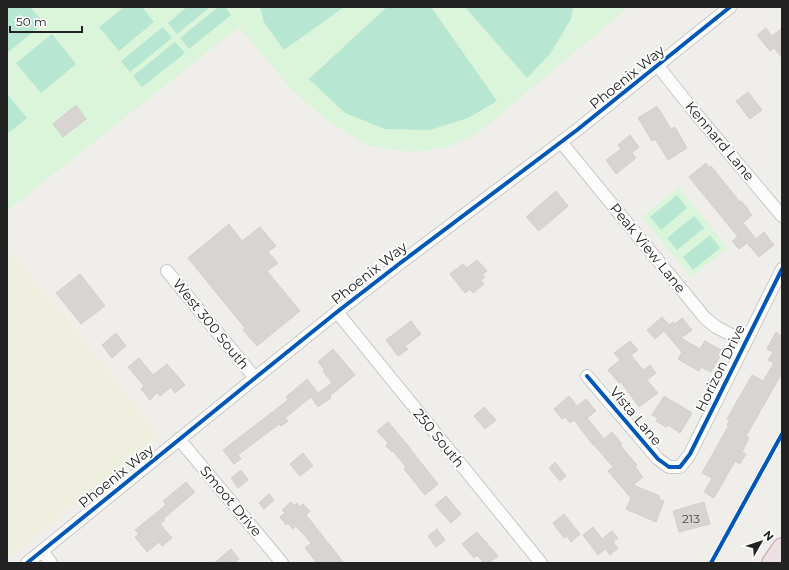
<svg xmlns="http://www.w3.org/2000/svg" width="789" height="570" font-family="Montserrat,sans-serif">
  <style>
    .farmland { fill: #efefdf }
    .park { fill: #daf5da }
    .pitch { fill: #b7e6d2 }
    .building { fill: #d7d4d2; stroke: #d3d0cc }
    .lines { fill: none; stroke-linecap: round; stroke-linejoin: round }
    .minor-casing { stroke: #c9c8c7; stroke-width: 14 }
    .highway-casing { stroke: #c5a2ac; stroke-width: 20 }
    .minor { stroke: #fdfcfc; stroke-width: 12 }
    .highway { stroke: #ece0e2; stroke-width: 18 }
    .cycleway-casing { stroke: #fff; stroke-width: 6 }
    .cycleway { stroke: #0057b8; stroke-width: 4 }
    .labels { text-anchor: middle; dominant-baseline: central; stroke-width: 4; stroke-linejoin: round; paint-order: stroke }
    .number-label { font-size: 12px; fill: #4f4e4e }
    .street-label { font-size: 14px; fill: #222; stroke: #fff }
  </style>
  <rect width="100%" height="100%" fill="#f0eeeb"/>
  <!-- farmland -->
  <polygon class="farmland" points="7,247 69,320 159,435 7,560"/>
  <!-- park -->
  <g class="park">
    <polygon points="7,7 629,7 477,134 448,147 413,152 369,146 329,122 293,91 239,27 7,211"/>
    <polygon points="679,187 728,248 691,277 642,217"/>
  </g>
  <!-- pitch -->
  <g class="pitch">
    <polygon points="7,7 30,7 44,23 8,52 7,51"/>
    <polygon points="124,7 142,7 154,22 119,51 99,27"/>
    <polygon points="187,7 210,7 177,34 168,23"/>
    <polygon points="218,7 225,7 231,15 189,49 180,38"/>
    <polygon points="260,7 344,7 284,50 264,22"/>
    <polygon points="387,7 431,7 497,101 468,118 430,130 385,129 345,113 309,79"/>
    <polygon points="465,7 573,7 571,19 550,54 527,78"/>
    <polygon points="163,27 172,38 130,72 121,61"/>
    <polygon points="52,34 76,64 41,93 16,63"/>
    <polygon points="175,42 185,53 142,87 133,76"/>
    <polygon points="7,94 27,118 7,134"/>
    <polygon points="677,195 687,208 661,230 650,217"/>
    <polygon points="694,216 704,228 677,250 667,238"/>
    <polygon points="710,235 720,248 693,270 683,257"/>
  </g>
  <!-- building -->
  <g class="building">
    <polygon points="766,28 772,36 782,28 782,58 774,48 770,51 757,35"/>
    <polygon points="748,92 762,110 750,119 736,101"/>
    <polygon points="76,105 86,119 63,137 53,124"/>
    <polygon points="657,106 671,129 675,127 687,148 668,160 655,139 652,141 638,118"/>
    <polygon points="630,135 639,147 632,153 636,158 616,174 606,160 621,149 618,145"/>
    <polygon points="706,163 709,168 711,166 740,202 741,201 749,210 748,211 752,215 743,223 756,239 764,232 774,245 759,257 747,243 739,249 732,241 738,237 689,177"/>
    <polygon points="556,191 568,206 539,231 526,217"/>
    <polygon points="229,224 242,241 260,227 276,246 268,252 278,263 267,271 300,311 257,346 243,330 245,328 188,258"/>
    <polygon points="477,260 487,271 482,275 485,277 481,280 484,284 473,293 470,289 465,293 450,274 463,264 467,268"/>
    <polygon points="80,274 105,306 81,324 56,293"/>
    <polygon points="662,317 669,325 673,322 675,324 682,318 692,330 681,338 700,349 705,341 723,351 711,372 701,367 699,371 678,359 682,352 664,331 655,339 647,330"/>
    <polygon points="411,321 421,334 405,346 408,349 398,356 386,340"/>
    <polygon points="776,332 782,336 782,373 746,436 749,438 742,452 746,454 740,464 735,461 714,498 704,492 712,478 702,473 729,425 727,425 730,420 727,419 752,375 763,381 774,363 768,360 773,352 767,349"/>
    <polygon points="116,333 126,346 112,358 102,345"/>
    <polygon points="630,341 638,350 631,355 643,370 650,365 656,373 647,380 658,393 639,407 621,382 619,383 608,370 620,360 614,353"/>
    <polygon points="333,349 355,375 330,396 331,398 318,407 311,397 285,418 288,421 281,426 279,424 238,455 241,459 234,464 223,450 288,400 286,397 307,379 318,393 332,383 323,371 325,370 318,362"/>
    <polygon points="139,358 153,375 167,364 185,385 175,393 171,387 160,396 157,393 150,400 141,389 144,386 128,367"/>
    <polygon points="569,396 577,406 586,399 596,411 587,418 604,439 612,432 622,444 620,445 637,465 635,467 643,477 633,485 660,496 659,499 664,501 656,522 626,509 631,498 608,471 613,467 594,445 593,445 574,420 570,423 565,417 562,419 554,409"/>
    <polygon points="664,396 692,413 680,433 668,425 666,427 656,421 658,418 652,415"/>
    <polygon points="484,407 496,420 485,429 474,416"/>
    <polygon points="388,422 411,449 410,449 438,484 425,495 404,469 406,467 393,451 392,452 386,446 388,443 377,431"/>
    <polygon points="303,453 313,466 300,476 290,464"/>
    <polygon points="555,462 566,476 560,481 549,468"/>
    <polygon points="241,470 248,480 238,488 231,478"/>
    <polygon points="186,482 195,492 163,519 165,520 160,524 172,538 162,546 159,542 147,552 135,537 139,534 135,530 166,505 163,501"/>
    <polygon points="269,494 274,500 264,509 259,503"/>
    <polygon points="446,496 461,514 451,523 435,505"/>
    <polygon points="291,502 294,506 297,503 300,507 303,504 310,511 306,515 344,563 317,563 305,548 311,543 296,526 293,529 288,523 286,525 280,517 285,513 282,510"/>
    <polygon points="704,502 710,524 679,532 673,511"/>
    <polygon points="564,514 580,534 571,542 567,536 564,538 553,523"/>
    <polygon points="593,527 602,539 612,531 618,538 613,542 618,548 610,555 605,549 598,555 583,535"/>
    <polygon points="437,529 445,540 436,547 428,536"/>
    <polygon points="477,532 498,556 489,563 484,563 477,555 474,558 462,544"/>
    <polygon points="231,549 239,559 233,563 214,563"/>
  </g>
  <g class="lines">
    <defs>
      <g id="minor">
        <polyline points="658,66 693,110 782,216"/>
        <polyline points="561,142 705,318 716,327 745,342"/>
        <polyline points="167,271 255,378"/>
        <polyline points="337,312 541,563"/>
        <polyline points="587,376 658,459 669,467 680,467 690,454 782,269"/>
        <polyline points="179,439 282,563"/>
        <polyline points="42,551 51,563"/>
        <polyline points="27,563 255,378 337,312 399,264 577,130 730,7"/>
      </g>
      <polyline id="highway" points="771,563 782,547"/>
    </defs>
    <!-- minor casing -->
    <use href="#minor" class="minor-casing"/>
    <!-- highway casing -->
    <use href="#highway" class="highway-casing"/>
    <!-- minor -->
    <use href="#minor" class="minor"/>
    <!-- highway -->
    <use href="#highway" class="highway"/>
    <defs>
      <g id="cycleway">
        <polyline points="587,376 658,459 669,467 680,467 690,454 782,269"/>
        <polyline points="27,563 255,378 337,312 399,264 577,130 730,7"/>
        <polyline points="711,563 782,434"/>
      </g>
    </defs>
    <!-- cycleway casing -->
    <use href="#cycleway" class="cycleway-casing"/>
    <!-- cycleway -->
    <use href="#cycleway" class="cycleway"/>
  </g>
  <g class="labels">
    <!-- number labels -->
    <g class="number-label">
      <text x="691" y="518">213</text>
    </g>
    <!-- street labels -->
    <g class="street-label">
      <text transform="translate(627 77) rotate(-39)">Phoenix Way</text>
      <text transform="translate(720 141) rotate(50)">Kennard Lane</text>
      <text transform="translate(648 248) rotate(51)">Peak View Lane</text>
      <text transform="translate(369 273) rotate(-38)">Phoenix Way</text>
      <text transform="translate(211 324) rotate(51)">West 300 South</text>
      <text transform="translate(720 368) rotate(-64)">Horizon Drive</text>
      <text transform="translate(636 416) rotate(50)">Vista Lane</text>
      <text transform="translate(439 438) rotate(51)">250 South</text>
      <text transform="translate(116 476) rotate(-39)">Phoenix Way</text>
      <text transform="translate(231 501) rotate(50)">Smoot Drive</text>
    </g>
  </g>
  <!-- border -->
  <rect width="789" height="570" fill="none" stroke="#222222" stroke-width="16"/>
  <!-- north arrow -->
  <g transform="translate(761 542) rotate(51)" stroke="#ffffff" stroke-width="3" paint-order="stroke">
  <path d="M0-3L7 15L0 10L-7 15Z" fill="#222222"/>
  <text y="-6" font-size="11" font-weight="bold" text-anchor="middle" fill="#222222">N</text>
  </g>
  <!-- scale -->
  <path d="M10 26v6h72v-6" fill="none" stroke="#222222" stroke-width="2"/>
  <text x="16" y="26" font-size="12" fill="#222222" stroke="#ffffff" stroke-width="3" paint-order="stroke">50 m</text>
</svg>
